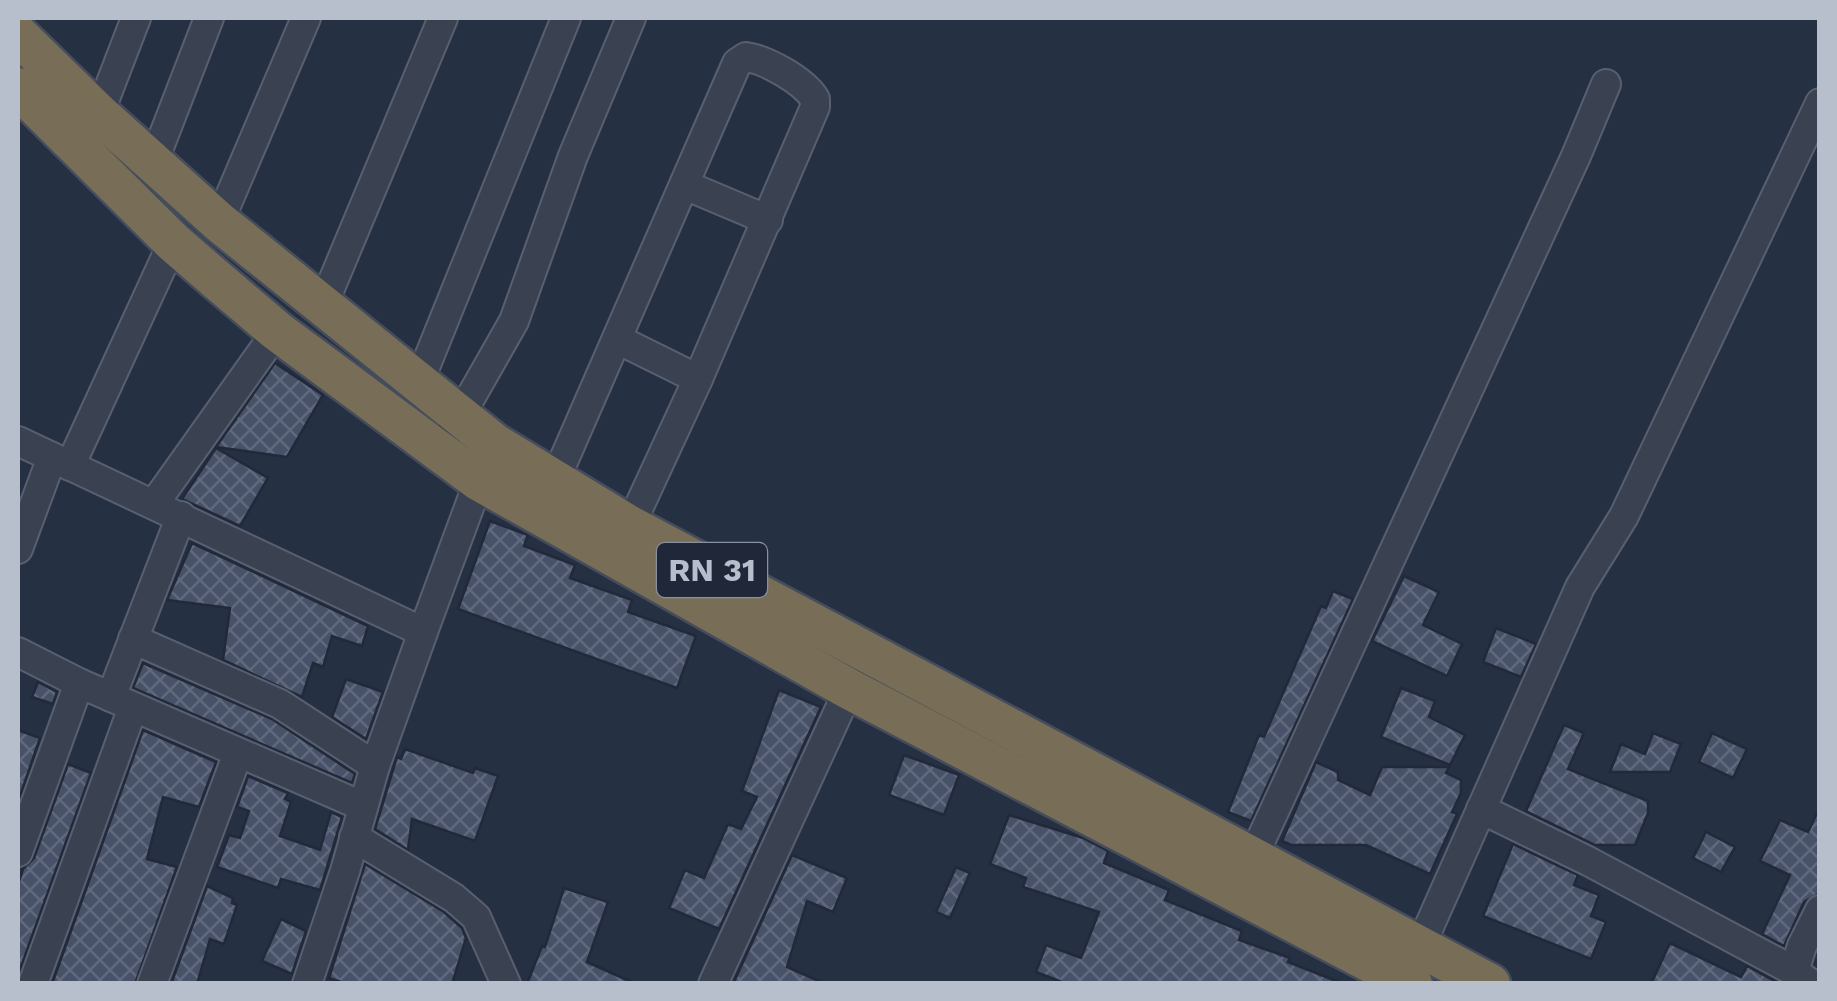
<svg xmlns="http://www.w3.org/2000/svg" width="1837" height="1001" font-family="'Work Sans',sans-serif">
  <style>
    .building { fill: url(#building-cross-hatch); stroke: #21293a; stroke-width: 2.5 }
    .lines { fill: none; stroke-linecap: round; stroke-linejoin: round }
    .minor-casing { stroke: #586070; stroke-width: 32 }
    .highway-casing { stroke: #454d5d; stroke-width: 45 }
    .minor { stroke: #3a4252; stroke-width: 28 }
    .highway { stroke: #786e57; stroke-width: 40 }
    .labels { text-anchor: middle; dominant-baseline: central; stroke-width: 8; stroke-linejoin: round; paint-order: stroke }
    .shield { fill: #1f2738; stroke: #8991a0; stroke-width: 2.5 }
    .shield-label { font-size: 32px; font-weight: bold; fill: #b7becc }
  </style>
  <defs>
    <pattern id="building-cross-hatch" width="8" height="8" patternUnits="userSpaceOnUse" patternTransform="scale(2.5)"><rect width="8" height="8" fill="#475167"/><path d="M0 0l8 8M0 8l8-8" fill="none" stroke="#5f687c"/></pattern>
  </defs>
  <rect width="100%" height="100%" fill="#263043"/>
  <!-- building -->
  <g class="building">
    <polygon points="275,363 323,395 287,457 216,447"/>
    <polygon points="216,448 268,478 240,526 182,499"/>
    <polygon points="490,521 528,535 524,546 575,565 570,578 632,600 628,612 696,636 677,688 458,609"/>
    <polygon points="192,543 368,626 362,646 332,636 323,667 313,663 302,697 223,660 230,608 167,600"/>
    <polygon points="1404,576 1439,592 1423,625 1462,644 1447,676 1372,641"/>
    <polygon points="1333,591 1353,599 1251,821 1228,812 1259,735 1264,737 1321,606 1326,608"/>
    <polygon points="1496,628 1536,644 1521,677 1483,662"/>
    <polygon points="143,663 272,719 355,774 352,783 133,688"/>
    <polygon points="346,679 383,692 366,739 332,717"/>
    <polygon points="38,682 57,692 53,704 32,697"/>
    <polygon points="1401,688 1435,701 1429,717 1465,735 1450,765 1381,737"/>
    <polygon points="779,690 821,707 719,929 669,908 685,870 704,878 728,824 741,829 757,797 742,791"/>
    <polygon points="1564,725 1584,733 1568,769 1648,801 1648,813 1635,845 1595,845 1526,811"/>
    <polygon points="18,730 40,738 18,802"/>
    <polygon points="143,730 216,762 199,807 163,797 147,859 177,867 135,984 52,984"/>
    <polygon points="1653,733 1681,744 1670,772 1610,772 1621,744 1645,754"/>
    <polygon points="1712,733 1747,749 1733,778 1699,762"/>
    <polygon points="405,749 473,773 475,768 498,776 475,841 412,819 408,850 375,829 397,757 401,759"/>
    <polygon points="904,755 959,775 944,815 889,795"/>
    <polygon points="1316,762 1338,772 1338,780 1370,795 1382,767 1449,767 1446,773 1461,780 1461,793 1452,812 1457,814 1430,874 1366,845 1291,845 1282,841"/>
    <polygon points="68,764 91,773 18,975 18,885 23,869 34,858"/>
    <polygon points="248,776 288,793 285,799 291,802 280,836 320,850 331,812 342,817 320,890 281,879 278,888 217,867 229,835 240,838 249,811 237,807"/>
    <polygon points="1820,807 1820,893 1804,902 1784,946 1762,934 1790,875 1760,861 1780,820 1808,832"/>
    <polygon points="1009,815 1083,838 1108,851 1104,863 1169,890 1165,900 1242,931 1239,940 1290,958 1288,962 1344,984 1067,984 1036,972 1046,945 1081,958 1099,912 1023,887 1026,878 990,864"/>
    <polygon points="1706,832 1735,847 1721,872 1693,858"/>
    <polygon points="1513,844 1578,875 1574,885 1599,895 1591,916 1606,922 1591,959 1483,916"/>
    <polygon points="792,855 847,878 833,912 807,901 787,967 826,984 733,984"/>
    <polygon points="365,864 444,912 462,928 466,938 452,984 347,984 329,978"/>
    <polygon points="956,867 970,873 950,918 936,912"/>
    <polygon points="207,886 233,898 232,903 237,905 224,944 210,939 197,984 171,984"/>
    <polygon points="564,888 608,902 587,962 636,984 527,984 542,946 545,947"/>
    <polygon points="281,919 306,931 292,974 262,961"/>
    <polygon points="1670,943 1741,977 1747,966 1780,984 1651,984"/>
  </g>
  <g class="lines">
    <defs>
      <g id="minor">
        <polyline points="99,114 136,18"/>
        <polyline points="153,163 209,18"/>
        <polyline points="685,185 768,220"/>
        <polyline points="219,222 306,18"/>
        <polyline points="323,305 443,18"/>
        <polyline points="617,339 698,379"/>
        <polyline points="419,382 566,18"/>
        <polyline points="452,430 514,321 573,156 631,18"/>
        <polyline points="18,441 423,632 484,467"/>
        <polyline points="70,466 173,242"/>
        <path d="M555,480L737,63L746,57C767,60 804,81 815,99V107L698,379L630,526"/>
        <polyline points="154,504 277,331"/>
        <polyline points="18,549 52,457"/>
        <polyline points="133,639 280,704 375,766"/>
        <polyline points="18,652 79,683 362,806"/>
        <polyline points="111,697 181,516"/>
        <polyline points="1481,809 1588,861 1794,971"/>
        <polyline points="354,837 454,898 476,917 506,984"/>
        <polyline points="18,852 79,683"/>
        <polyline points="1253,857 1576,156 1606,84"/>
        <polyline points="1420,947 1580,587 1624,516 1820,103"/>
        <polyline points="33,984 133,707"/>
        <polyline points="152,984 238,753"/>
        <polyline points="307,984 345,871 375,766 423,632"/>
        <polyline points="713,984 849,689"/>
        <polyline points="1811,984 1794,971 1802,946 1820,910"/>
      </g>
      <g id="highway">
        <polyline points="18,35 99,114 219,222 495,444 630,526 1490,984"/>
        <polyline points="18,88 173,242 217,280 277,331 478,480 849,689 1412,984"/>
      </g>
    </defs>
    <!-- minor casing -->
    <use href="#minor" class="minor-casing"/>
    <!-- highway casing -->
    <use href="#highway" class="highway-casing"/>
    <!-- minor -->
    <use href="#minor" class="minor"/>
    <!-- highway -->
    <use href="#highway" class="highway"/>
  </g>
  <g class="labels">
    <!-- shield labels -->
    <rect class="shield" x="657" y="543" width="110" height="54" rx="8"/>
    <g class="shield-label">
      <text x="712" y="570">RN 31</text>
    </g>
  </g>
  <!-- border -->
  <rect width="1837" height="1001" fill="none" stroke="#b7becc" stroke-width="40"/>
</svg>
